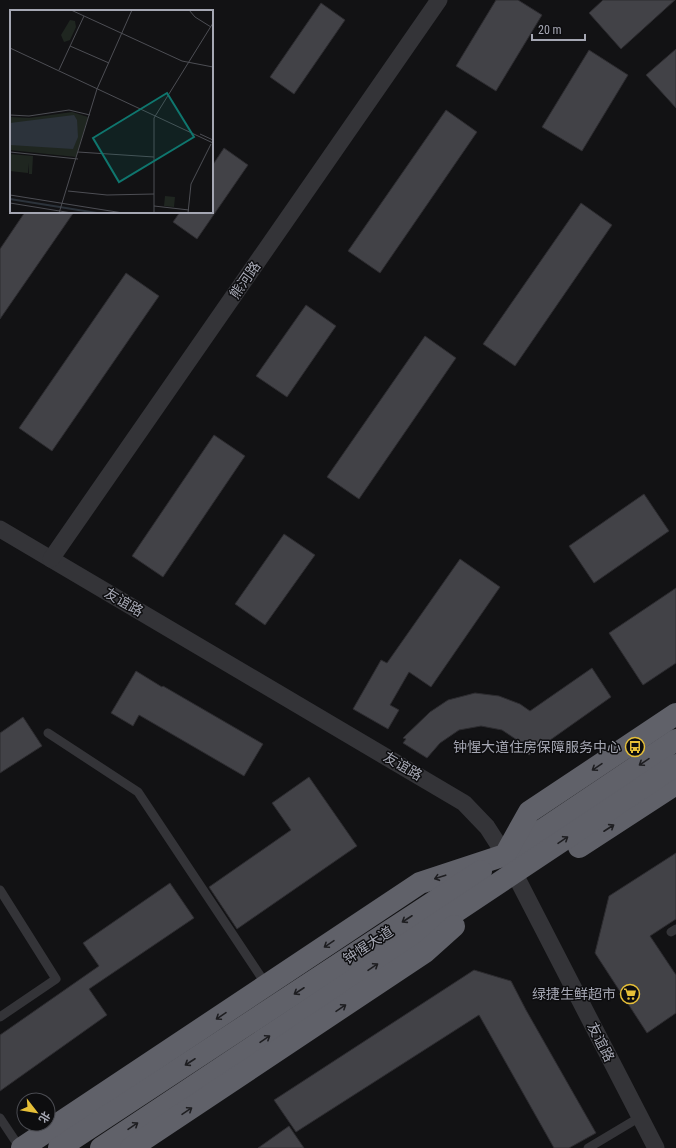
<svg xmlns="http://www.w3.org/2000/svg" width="676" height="1148" font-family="'Roboto Condensed','Noto Sans SC',sans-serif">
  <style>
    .building { fill: #424247; stroke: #2d2c30 }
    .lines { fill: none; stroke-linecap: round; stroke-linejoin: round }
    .lane { stroke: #343438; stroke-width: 9 }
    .street { stroke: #343438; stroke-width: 17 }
    .highway { stroke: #606169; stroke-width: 22 }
    .oneway { stroke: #1e1e21 }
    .labels { text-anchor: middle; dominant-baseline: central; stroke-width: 3; stroke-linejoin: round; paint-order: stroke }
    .street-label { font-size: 14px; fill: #a5a7b3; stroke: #0d0d0f }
    .poi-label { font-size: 14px; fill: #a5a7b3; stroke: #0d0d0f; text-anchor: end }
    .inset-river { fill: none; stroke: #2c333b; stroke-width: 2 }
    .inset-road { fill: none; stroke: #4d4e54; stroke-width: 1 }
    .view { fill: #0f766e; fill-opacity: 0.15; stroke: #0f766e; stroke-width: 2 }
    .inset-edge { fill: none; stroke: #a5a7b3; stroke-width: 2 }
  </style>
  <rect width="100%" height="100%" fill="#121214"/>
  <!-- building -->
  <g class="building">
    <polygon points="496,0 518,0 542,15 496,91 456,66"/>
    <polygon points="603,0 675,0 621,49 589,13"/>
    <polygon points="321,3 345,20 294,94 270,77"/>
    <polygon points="676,49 676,108 646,75"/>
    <polygon points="589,50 628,75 582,151 542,127"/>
    <polygon points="446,110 477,132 380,273 348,251"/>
    <polygon points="224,148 248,165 197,239 173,222 180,212 212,212 212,166"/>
    <polygon points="581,203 612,225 515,366 483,344"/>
    <polygon points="25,212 74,212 0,319 0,249"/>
    <polygon points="126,273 159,296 52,451 19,428"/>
    <polygon points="306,305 336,326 287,397 256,376"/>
    <polygon points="425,336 456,358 359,499 327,477"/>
    <polygon points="214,435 245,456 163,577 132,556"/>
    <polygon points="644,494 669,531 594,583 569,546"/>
    <polygon points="284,534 315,555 265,625 235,604"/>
    <polygon points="460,559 500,587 431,687 409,672 390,705 399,710 388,729 353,709 381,660 387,663"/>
    <polygon points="676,588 676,663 643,685 609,633"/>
    <polygon points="592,668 611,697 529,755 517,740 502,730 481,726 459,730 440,743 427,758 403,743 406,739 403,738 430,712 448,700 475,693 499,696 520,704 530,711"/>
    <polygon points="136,671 162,687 163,686 263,744 244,776 139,715 133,726 111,713"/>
    <polygon points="23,717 42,746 0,773 0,733"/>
    <polygon points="309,777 357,846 237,929 209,887 291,830 272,803"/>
    <polygon points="676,853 676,919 650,936 676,975 676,1013 647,1033 595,953 609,896"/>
    <polygon points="170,883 194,918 89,989 107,1015 0,1091 0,1035 99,966 83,943"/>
    <polygon points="474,970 511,981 526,1010 596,1133 569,1148 554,1148 479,1015 296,1132 274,1100"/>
    <polygon points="289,1126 304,1148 258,1148"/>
  </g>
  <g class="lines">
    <!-- lane -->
    <g class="lane">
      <polyline points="48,733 138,792 267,986"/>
      <polyline points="0,890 56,979 0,1017"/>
      <polyline points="671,932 676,929"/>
      <polyline points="0,1118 20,1148"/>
      <polyline points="588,1148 640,1117"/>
    </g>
    <!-- street -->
    <g class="street">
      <polyline points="0,529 464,803 487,827 505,855 656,1148"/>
      <polyline points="51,559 439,0"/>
    </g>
    <!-- highway -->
    <g class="highway">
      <polyline points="579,847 676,784"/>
      <polyline points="508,853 676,740"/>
      <polyline points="22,1148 420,883 505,855 529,812 676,714"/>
      <polyline points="59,1148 481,871"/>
      <polyline points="101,1148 676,765"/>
      <polyline points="131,1148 425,952 454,926"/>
    </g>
  </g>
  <!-- one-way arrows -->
  <defs><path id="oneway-shaft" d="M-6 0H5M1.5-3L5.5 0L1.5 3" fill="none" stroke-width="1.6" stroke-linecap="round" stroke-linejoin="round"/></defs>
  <g class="oneway">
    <use href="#oneway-shaft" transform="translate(644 762) rotate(146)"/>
    <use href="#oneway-shaft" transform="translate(597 767) rotate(146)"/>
    <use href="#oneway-shaft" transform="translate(609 828) rotate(-33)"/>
    <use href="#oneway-shaft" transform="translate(563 840) rotate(-34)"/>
    <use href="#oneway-shaft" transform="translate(440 877) rotate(162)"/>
    <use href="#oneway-shaft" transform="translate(407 919) rotate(147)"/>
    <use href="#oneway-shaft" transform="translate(329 944) rotate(146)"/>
    <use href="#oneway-shaft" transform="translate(373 967) rotate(-34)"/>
    <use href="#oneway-shaft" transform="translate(299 991) rotate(147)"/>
    <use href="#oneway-shaft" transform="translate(341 1008) rotate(-34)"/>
    <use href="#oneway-shaft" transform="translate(221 1016) rotate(146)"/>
    <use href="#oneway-shaft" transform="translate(265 1039) rotate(-34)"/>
    <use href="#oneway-shaft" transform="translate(190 1062) rotate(147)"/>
    <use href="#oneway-shaft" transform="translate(187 1111) rotate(-34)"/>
    <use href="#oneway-shaft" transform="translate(133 1126) rotate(-34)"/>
  </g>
  <!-- icons -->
  <defs>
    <symbol id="bus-ring" viewBox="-11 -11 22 22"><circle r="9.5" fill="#0d0d0f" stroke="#e6bf38" stroke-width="1.5"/><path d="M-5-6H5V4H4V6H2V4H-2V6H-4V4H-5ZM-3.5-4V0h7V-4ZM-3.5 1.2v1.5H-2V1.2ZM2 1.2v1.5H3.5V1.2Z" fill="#e6bf38"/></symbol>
    <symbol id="supermarket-ring" viewBox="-11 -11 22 22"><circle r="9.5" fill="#0d0d0f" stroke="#e6bf38" stroke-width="1.5"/><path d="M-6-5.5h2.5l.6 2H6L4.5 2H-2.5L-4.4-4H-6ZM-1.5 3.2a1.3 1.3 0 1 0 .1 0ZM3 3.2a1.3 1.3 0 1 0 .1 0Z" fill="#e6bf38"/></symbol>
  </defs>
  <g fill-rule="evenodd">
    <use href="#bus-ring" x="624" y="736" width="22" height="22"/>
    <use href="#supermarket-ring" x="619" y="983" width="22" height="22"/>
  </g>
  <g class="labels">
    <!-- street labels -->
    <g class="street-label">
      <text transform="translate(245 280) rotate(-55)">熊河路</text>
      <text transform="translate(124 602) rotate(30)">友谊路</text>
      <text transform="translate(403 766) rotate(30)">友谊路</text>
      <text transform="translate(368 945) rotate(-33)">钟惺大道</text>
      <text transform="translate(601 1042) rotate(63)">友谊路</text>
    </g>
    <!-- poi labels -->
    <g class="poi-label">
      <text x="621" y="747">钟惺大道住房保障服务中心</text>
      <text x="616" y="994">绿捷生鲜超市</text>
    </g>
  </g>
  <!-- overview -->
  <g transform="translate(10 10)">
    <rect width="203" height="203" fill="#121214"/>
    <path d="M60,10L65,11L66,17L60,30L54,32L51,25ZM62,102L78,107L66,147L0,140V107L19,108ZM0,144L23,146L22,164H19V153L18,163L0,161ZM155,186L165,187L164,197L154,196Z" fill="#1f2620"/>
    <path d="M64,105L67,110L68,127L63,139L0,135V113Z" fill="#2c333b"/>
    <path class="inset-river" d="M0,189L87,203"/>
    <path class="inset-road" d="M61,0L172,51L203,57M179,0L185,7L201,17M60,36L99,53M0,38L203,133M49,60L74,6M0,105L19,106L59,100L80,105M190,124L203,130M0,142L68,149M68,142L144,147M58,181L97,185L144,184M0,185L113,203M0,193L62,203M144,196L179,200M49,203L87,79L122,0M144,203V108L203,13M178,203L181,174L201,134"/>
    <path class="view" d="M157,83L184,127L109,172L83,128Z"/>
    <rect width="203" height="203" class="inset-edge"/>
  </g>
  <!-- north arrow -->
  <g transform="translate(36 1112) rotate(121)"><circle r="19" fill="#0d0d0f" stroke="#4a4b51"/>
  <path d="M0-3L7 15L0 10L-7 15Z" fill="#e6bf38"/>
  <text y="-6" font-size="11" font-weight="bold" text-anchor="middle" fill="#a5a7b3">北</text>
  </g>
  <!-- scale -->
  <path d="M532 34v6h53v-6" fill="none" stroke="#a5a7b3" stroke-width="2"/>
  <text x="538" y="34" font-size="12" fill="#a5a7b3" stroke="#0d0d0f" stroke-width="3" paint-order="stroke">20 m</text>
</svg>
